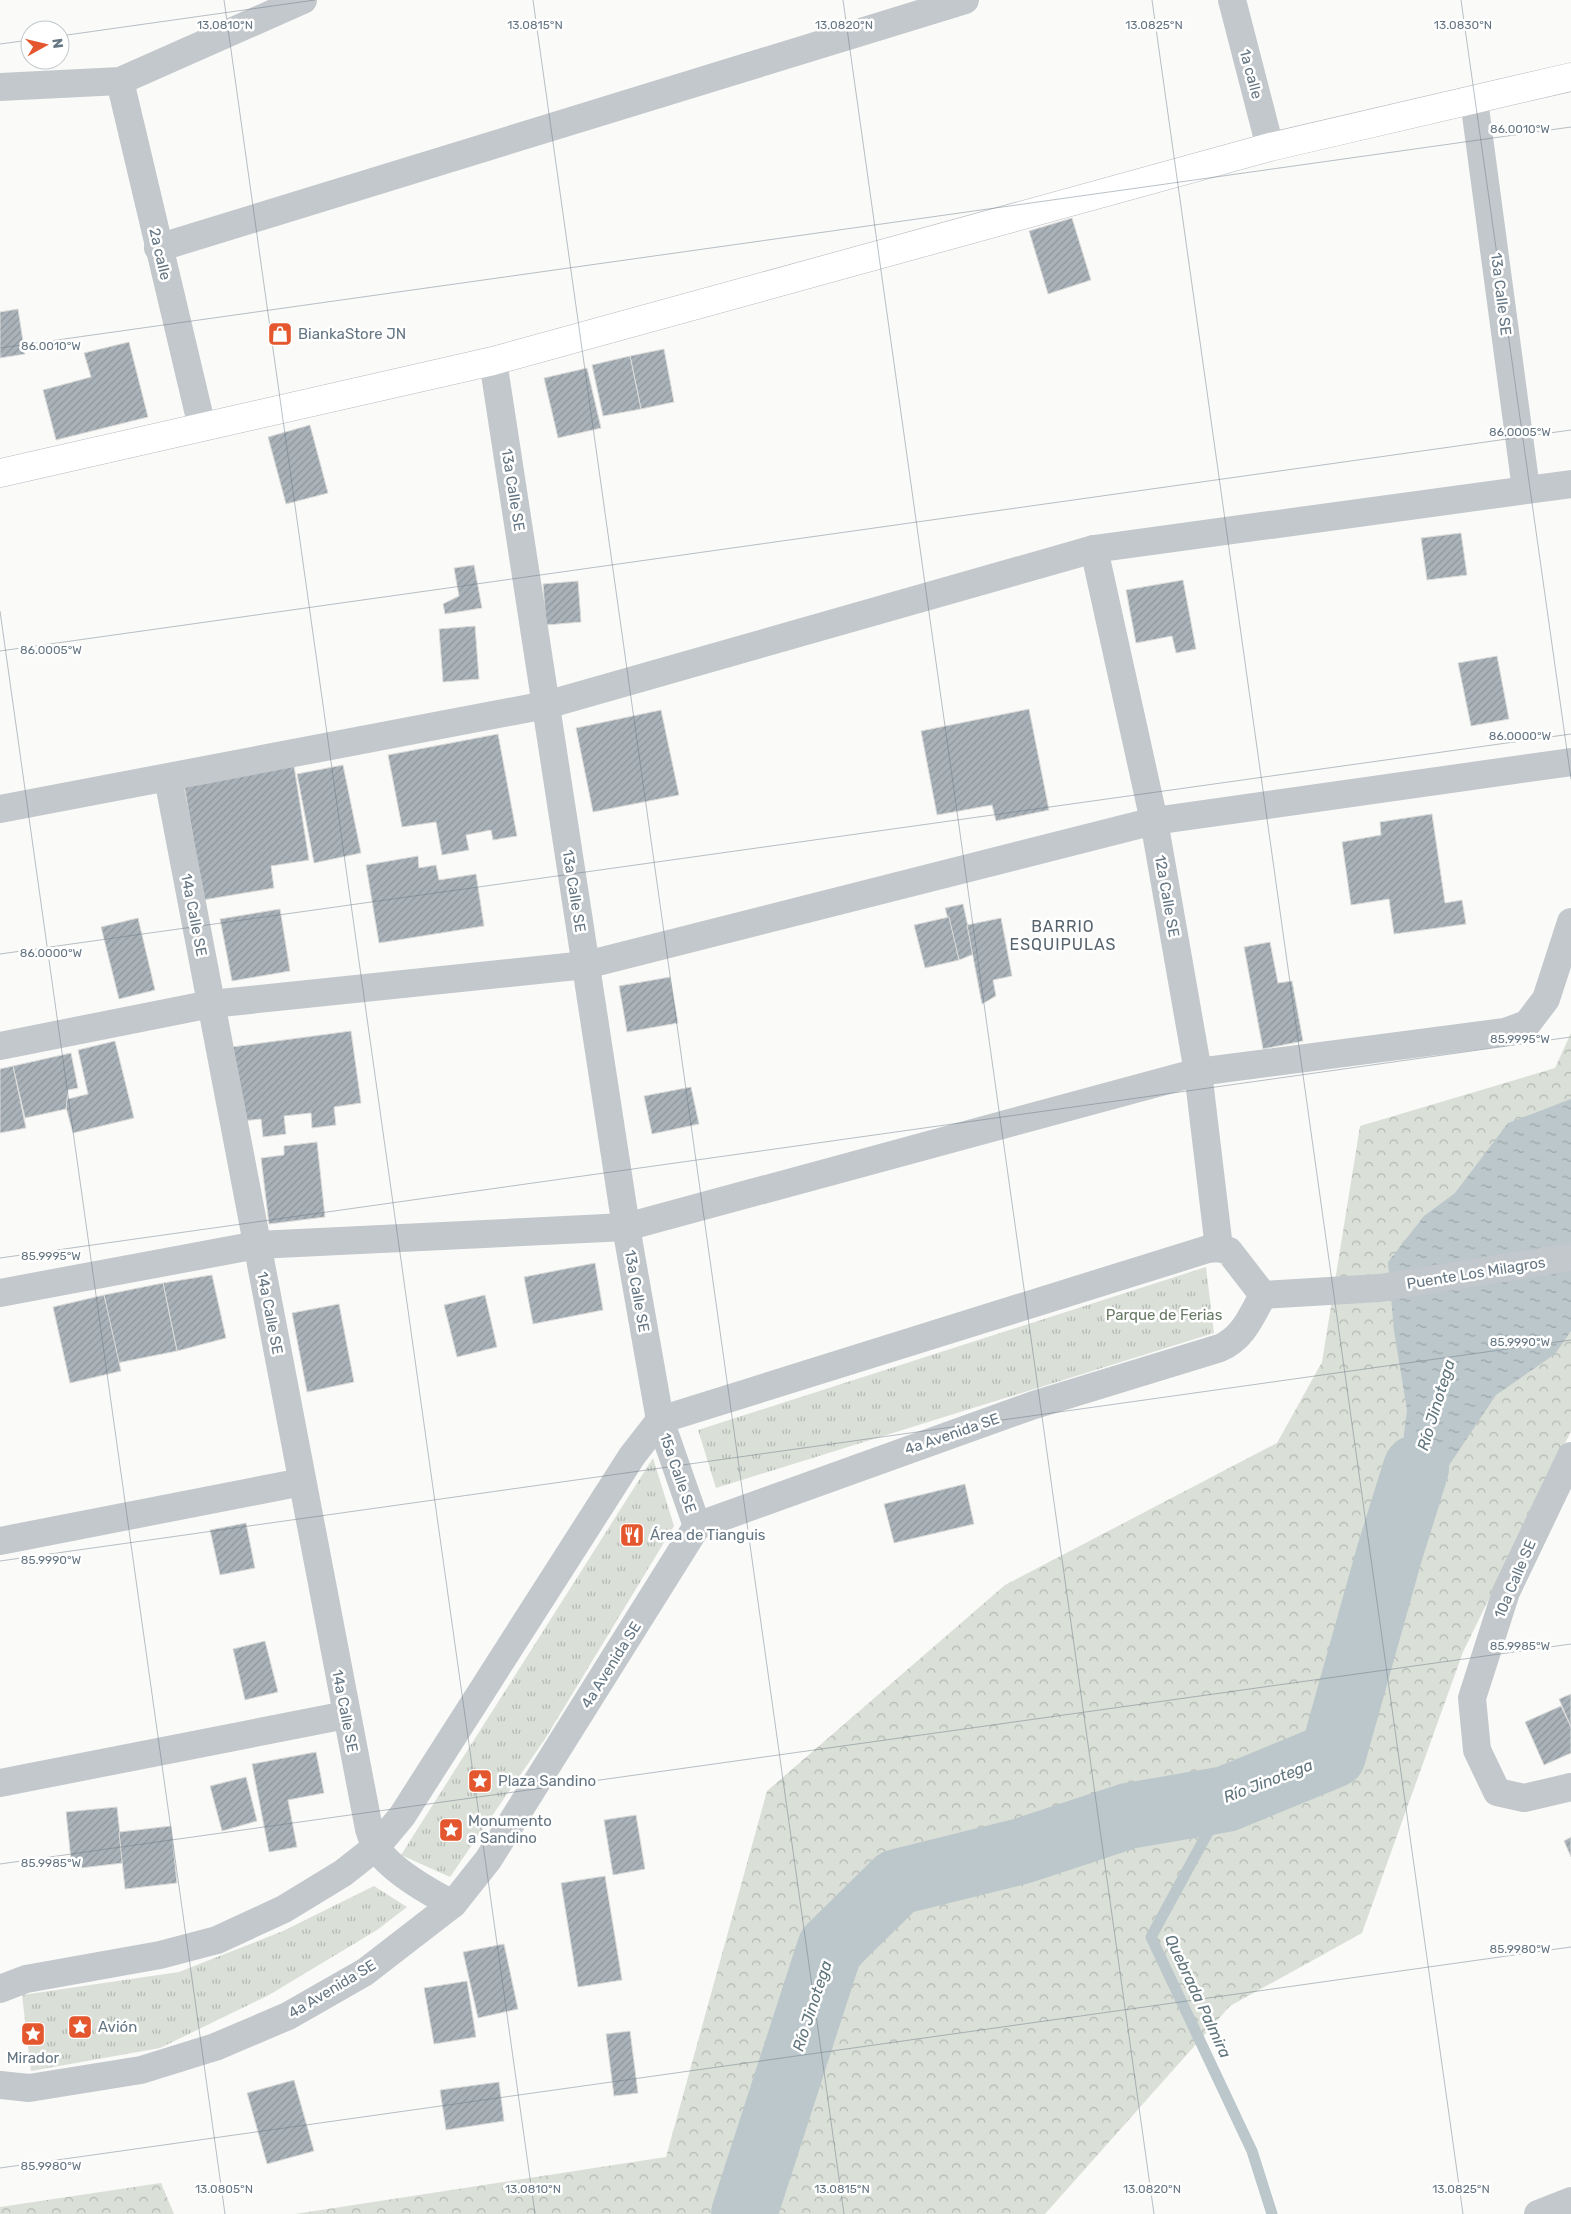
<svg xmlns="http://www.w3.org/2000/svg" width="1571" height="2214" font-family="Rubik,sans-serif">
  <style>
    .forest { fill: url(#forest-crowns) }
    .park { fill: url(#park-tufts) }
    .water { fill: url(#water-ripples) }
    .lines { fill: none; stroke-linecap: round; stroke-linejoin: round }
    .stream { stroke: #bbc7cb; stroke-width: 11 }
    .river { stroke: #bbc7cb; stroke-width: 66 }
    .building { fill: url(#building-hatch); stroke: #dcdcda }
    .major-casing { stroke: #b5babe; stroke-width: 29 }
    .minor { stroke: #c3c8cc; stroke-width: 28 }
    .major { stroke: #fff; stroke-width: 28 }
    .ticks { fill: none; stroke: #657683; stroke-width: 1; stroke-opacity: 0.45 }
    .labels { text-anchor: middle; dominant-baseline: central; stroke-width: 5; stroke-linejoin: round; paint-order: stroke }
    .street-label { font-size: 15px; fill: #657683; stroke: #fff }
    .poi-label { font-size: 15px; fill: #657683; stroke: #fff; text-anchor: start }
    .park-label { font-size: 15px; fill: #687a64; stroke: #fff }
    .neighbourhood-label { font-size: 16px; letter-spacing: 1px; fill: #57646e; stroke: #fff }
    .water-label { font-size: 16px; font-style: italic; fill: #60757c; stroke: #fff }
    .ticks-label { font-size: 12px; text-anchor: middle; fill: #657683; stroke: #fff; stroke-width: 5; stroke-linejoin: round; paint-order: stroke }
  </style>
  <defs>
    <pattern id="forest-crowns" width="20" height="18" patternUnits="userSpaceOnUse" patternTransform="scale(1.25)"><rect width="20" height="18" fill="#dadfd7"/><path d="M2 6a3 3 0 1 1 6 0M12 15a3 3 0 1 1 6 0" fill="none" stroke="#b4b9b4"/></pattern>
    <pattern id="park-tufts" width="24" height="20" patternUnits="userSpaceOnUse" patternTransform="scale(1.25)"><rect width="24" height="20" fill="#dadfd7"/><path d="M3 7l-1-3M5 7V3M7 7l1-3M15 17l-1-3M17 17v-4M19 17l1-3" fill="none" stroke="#b4b9b4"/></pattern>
    <pattern id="water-ripples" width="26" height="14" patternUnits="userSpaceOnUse" patternTransform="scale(1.25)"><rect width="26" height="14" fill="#bbc7cb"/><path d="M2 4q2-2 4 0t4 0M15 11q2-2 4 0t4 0" fill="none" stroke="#9ca6aa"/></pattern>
    <pattern id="building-hatch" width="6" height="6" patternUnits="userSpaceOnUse" patternTransform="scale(1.25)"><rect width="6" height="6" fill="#aab3b9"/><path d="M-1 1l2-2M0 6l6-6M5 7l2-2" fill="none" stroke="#8e969c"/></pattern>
  </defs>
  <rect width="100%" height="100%" fill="#fafaf8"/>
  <!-- forest -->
  <g class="forest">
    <polygon points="1571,1033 1571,1431 1463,1652 1362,1933 1230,2006 1045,2214 295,2214 666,2157 767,1791 1005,1585 1277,1443 1322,1362 1360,1126 1555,1068"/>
    <polygon points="161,2183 174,2214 0,2214 0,2207"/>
  </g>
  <!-- park -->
  <g class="park">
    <polygon points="1206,1267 1214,1333 716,1488 698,1430"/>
    <polygon points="653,1458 674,1526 545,1739 450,1877 401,1855"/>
    <polygon points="374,1886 407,1907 377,1930 269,1995 160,2048 31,2071 22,1995 179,1972 283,1931"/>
  </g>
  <!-- water -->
  <polygon class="water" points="1571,1099 1571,1331 1555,1354 1496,1395 1389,1555 1407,1410 1394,1331 1388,1262 1424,1216 1455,1193 1508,1123"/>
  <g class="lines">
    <!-- stream -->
    <polyline class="stream" points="1226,1799 1151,1937 1252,2151 1272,2214"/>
    <!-- river -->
    <polyline class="river" points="744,2214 830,1948 897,1882 1022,1851 1128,1816 1226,1799 1333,1755 1389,1555 1416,1468"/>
  </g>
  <!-- building -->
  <g class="building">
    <polygon points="1072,218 1091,280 1048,294 1029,231"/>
    <polygon points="18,309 25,354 0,358 0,312"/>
    <polygon points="129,342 148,417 56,440 43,390 91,377 84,353"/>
    <polygon points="664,349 674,402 641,409 630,356"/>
    <polygon points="630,356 641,409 603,416 592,365"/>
    <polygon points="587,368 601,428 558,438 544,378"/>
    <polygon points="310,425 328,493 286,504 268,437"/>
    <polygon points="1461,533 1467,575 1427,580 1421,538"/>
    <polygon points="474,565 482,608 445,614 443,604 459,596 454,568"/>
    <polygon points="1183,580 1196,649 1176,653 1172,636 1136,643 1126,590"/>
    <polygon points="578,581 581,622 546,625 543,584"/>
    <polygon points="475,626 479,679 443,682 439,629"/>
    <polygon points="1497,656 1509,719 1471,726 1458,663"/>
    <polygon points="1029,709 1049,810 996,821 992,805 937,815 921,731"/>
    <polygon points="661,710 679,795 593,812 576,728"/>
    <polygon points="498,734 517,836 493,840 491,830 466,835 469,850 442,855 436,822 402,827 388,755"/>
    <polygon points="343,765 361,853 314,863 297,774"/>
    <polygon points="294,766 309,860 271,866 274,888 203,900 184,784"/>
    <polygon points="1432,814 1445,903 1462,900 1466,924 1394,934 1389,899 1351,905 1342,842 1381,835 1380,822"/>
    <polygon points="418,856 419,868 436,865 439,880 476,874 484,926 379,943 366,865"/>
    <polygon points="963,904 974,954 959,960 945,908"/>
    <polygon points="280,909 290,971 232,981 220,919"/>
    <polygon points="949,917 959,960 925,968 914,925"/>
    <polygon points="138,918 155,990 119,999 101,927"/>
    <polygon points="1001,918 1012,976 993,980 996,996 982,1004 967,925"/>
    <polygon points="1270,942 1278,983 1292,981 1303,1041 1263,1049 1244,947"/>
    <polygon points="670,977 678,1023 627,1032 619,986"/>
    <polygon points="351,1031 361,1103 334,1107 336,1125 312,1128 311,1113 284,1116 286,1134 263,1137 261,1119 242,1121 232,1047"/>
    <polygon points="115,1041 134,1118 73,1133 64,1100 88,1094 78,1050"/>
    <polygon points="71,1053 78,1088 68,1090 66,1109 25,1118 13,1066"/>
    <polygon points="13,1066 26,1128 0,1133 0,1069"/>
    <polygon points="691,1087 699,1124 652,1134 644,1096"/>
    <polygon points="317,1142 325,1217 269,1224 261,1158 284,1155 284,1146"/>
    <polygon points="595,1263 603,1310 533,1324 524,1277"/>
    <polygon points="212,1275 226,1338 177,1351 163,1283"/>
    <polygon points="163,1283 177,1351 117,1363 104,1295"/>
    <polygon points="104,1295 121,1371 70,1383 53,1307"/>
    <polygon points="485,1295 497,1347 457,1357 444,1305"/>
    <polygon points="339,1304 354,1382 307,1392 292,1313"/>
    <polygon points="965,1484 974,1524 894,1543 884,1504"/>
    <polygon points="246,1523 255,1568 220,1575 210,1530"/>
    <polygon points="265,1641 278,1692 245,1700 233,1649"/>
    <polygon points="1571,1694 1571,1727 1559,1699"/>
    <polygon points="1561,1706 1571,1727 1571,1753 1544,1765 1525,1722"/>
    <polygon points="316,1752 324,1793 288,1800 297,1847 269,1852 252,1764"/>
    <polygon points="246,1777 257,1821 222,1831 210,1786"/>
    <polygon points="117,1807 123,1863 72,1869 66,1812"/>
    <polygon points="636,1815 645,1869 613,1875 604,1820"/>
    <polygon points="171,1826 177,1883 125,1889 119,1832"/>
    <polygon points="1571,1837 1571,1857 1564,1841"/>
    <polygon points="605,1876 622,1980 578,1987 561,1883"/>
    <polygon points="504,1944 518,2009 478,2018 463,1952"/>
    <polygon points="467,1981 476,2037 434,2044 424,1988"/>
    <polygon points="630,2031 638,2093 614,2096 606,2034"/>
    <polygon points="294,2080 314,2151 267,2164 247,2093"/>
    <polygon points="499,2082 504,2121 446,2130 440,2090"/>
  </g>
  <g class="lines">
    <defs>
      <polyline id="major" points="0,473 493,361 1270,147 1571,77"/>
    </defs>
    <!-- major casing -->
    <use href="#major" class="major-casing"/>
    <!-- minor -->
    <g class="minor">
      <polyline points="1232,0 1270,147"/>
      <polyline points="120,81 202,427"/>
      <polyline points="0,87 120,81 303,0"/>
      <polyline points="1474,100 1526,489"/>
      <polyline points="158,248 965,0"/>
      <polyline points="493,361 626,1227 660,1420 697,1526"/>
      <polyline points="1094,549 1154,821 1198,1072 1219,1248"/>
      <path d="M168,778L369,1829C371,1835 373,1842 376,1847C389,1869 430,1893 453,1904"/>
      <polyline points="0,809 546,705 1094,549 1571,484"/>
      <polyline points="0,1046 211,1004 586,965 1154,821 1571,762"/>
      <polyline points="0,1293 257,1245 626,1227 1198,1072 1505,1032 1527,1024 1546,999 1571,922"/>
      <polyline points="1263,1295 1380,1288 1571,1257"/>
      <polyline points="1571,1456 1506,1592 1472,1698 1477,1750 1497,1792 1524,1798 1571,1787"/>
      <polyline points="0,1541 302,1482"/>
      <polyline points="0,1783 346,1715"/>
      <polyline points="0,1989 26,1979 160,1955 217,1940 284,1909 343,1873 376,1847 402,1816 632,1456 660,1420 1208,1249 1219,1248 1229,1251 1263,1295"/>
      <path d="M0,2085L29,2088L141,2070L215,2047L288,2016L365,1972L453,1904L488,1860L697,1526L1034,1405L1220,1348C1243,1338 1251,1317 1263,1295"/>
      <polyline points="1538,2214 1571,2201"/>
    </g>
    <!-- major -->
    <use href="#major" class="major"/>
  </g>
  <!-- ticks -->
  <path class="ticks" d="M224,0L535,2214M533,0L844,2214M843,0L1154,2214M1152,0L1463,2214M1461,0L1571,779M60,36L315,0M0,44L30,40M0,348L1571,127M0,611L225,2214M0,651L1571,430M0,954L1571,734M0,1258L1571,1037M0,1561L1571,1340M0,1864L1571,1644M0,2168L1571,1947"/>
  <!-- icons -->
  <defs>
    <symbol id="shop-square" viewBox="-11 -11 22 22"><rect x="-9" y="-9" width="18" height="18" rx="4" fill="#e4572e" stroke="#fff"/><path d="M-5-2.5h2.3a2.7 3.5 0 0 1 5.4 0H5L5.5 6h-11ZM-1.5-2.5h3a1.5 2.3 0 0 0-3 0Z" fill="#fff"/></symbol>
    <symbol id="restaurant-square" viewBox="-11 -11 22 22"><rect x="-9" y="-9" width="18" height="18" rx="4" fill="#e4572e" stroke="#fff"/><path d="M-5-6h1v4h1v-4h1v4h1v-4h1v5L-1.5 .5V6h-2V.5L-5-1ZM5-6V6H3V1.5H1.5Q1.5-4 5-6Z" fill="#fff"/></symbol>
    <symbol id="sight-square" viewBox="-11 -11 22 22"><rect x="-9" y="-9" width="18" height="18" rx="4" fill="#e4572e" stroke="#fff"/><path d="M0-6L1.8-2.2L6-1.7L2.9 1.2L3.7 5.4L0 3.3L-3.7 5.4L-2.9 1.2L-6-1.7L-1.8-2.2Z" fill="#fff"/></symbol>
  </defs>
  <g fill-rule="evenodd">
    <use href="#shop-square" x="266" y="320" width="28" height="28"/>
    <use href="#restaurant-square" x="618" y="1521" width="28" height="28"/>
    <use href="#sight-square" x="466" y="1767" width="28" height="28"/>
    <use href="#sight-square" x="437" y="1816" width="28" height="28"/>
    <use href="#sight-square" x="66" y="2013" width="28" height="28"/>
    <use href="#sight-square" x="19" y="2020" width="28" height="28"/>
  </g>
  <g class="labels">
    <!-- street labels -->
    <g class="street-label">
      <text transform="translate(1251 74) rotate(75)">1a calle</text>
      <text transform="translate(160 254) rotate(77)">2a calle</text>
      <text transform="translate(1501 294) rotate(83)">13a Calle SE</text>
      <text transform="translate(513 490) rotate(81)">13a Calle SE</text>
      <text transform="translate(574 891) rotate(81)">13a Calle SE</text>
      <text transform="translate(1167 896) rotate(80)">12a Calle SE</text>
      <text transform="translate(194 915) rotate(79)">14a Calle SE</text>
      <text transform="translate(1476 1273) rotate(-9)">Puente Los Milagros</text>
      <text transform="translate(637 1291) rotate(80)">13a Calle SE</text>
      <text transform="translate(270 1313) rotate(79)">14a Calle SE</text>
      <text transform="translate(952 1434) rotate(-19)">4a Avenida SE</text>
      <text transform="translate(678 1473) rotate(71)">15a Calle SE</text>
      <text transform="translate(1515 1579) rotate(-67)">10a Calle SE</text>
      <text transform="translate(611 1665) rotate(-58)">4a Avenida SE</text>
      <text transform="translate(345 1711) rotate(79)">14a Calle SE</text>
      <text transform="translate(332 1989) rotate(-31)">4a Avenida SE</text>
    </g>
    <!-- poi labels -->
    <g class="poi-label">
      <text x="298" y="334">BiankaStore JN</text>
      <text x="650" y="1535">Área de Tianguis</text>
      <text x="498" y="1781">Plaza Sandino</text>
      <text x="468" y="1821">Monumento<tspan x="468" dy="17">a Sandino</tspan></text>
      <text x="98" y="2027">Avión</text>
      <text x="33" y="2058" text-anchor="middle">Mirador</text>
    </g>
    <!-- park labels -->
    <g class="park-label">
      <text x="1164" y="1315">Parque de Ferias</text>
    </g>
    <!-- neighbourhood labels -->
    <g class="neighbourhood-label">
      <text x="1063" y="926">BARRIO<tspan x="1063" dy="18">ESQUIPULAS</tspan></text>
    </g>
    <!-- water labels -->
    <g class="water-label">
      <text transform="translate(1436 1405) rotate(-73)">Río Jinotega</text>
      <text transform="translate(1268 1781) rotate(-21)">Río Jinotega</text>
      <text transform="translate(1198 1996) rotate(65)">Quebrada Palmira</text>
      <text transform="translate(812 2006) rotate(-72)">Río Jinotega</text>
    </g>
  </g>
  <g class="ticks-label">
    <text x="225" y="29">13.0810°N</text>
    <text x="535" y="29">13.0815°N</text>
    <text x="844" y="29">13.0820°N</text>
    <text x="1154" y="29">13.0825°N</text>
    <text x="1463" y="29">13.0830°N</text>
    <text x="1520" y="133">86.0010°W</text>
    <text x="51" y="350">86.0010°W</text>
    <text x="1520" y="436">86.0005°W</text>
    <text x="51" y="654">86.0005°W</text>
    <text x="1520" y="740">86.0000°W</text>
    <text x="51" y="957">86.0000°W</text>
    <text x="1520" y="1043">85.9995°W</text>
    <text x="51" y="1260">85.9995°W</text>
    <text x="1520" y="1346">85.9990°W</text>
    <text x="51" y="1564">85.9990°W</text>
    <text x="1520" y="1650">85.9985°W</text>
    <text x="51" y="1867">85.9985°W</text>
    <text x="1520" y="1953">85.9980°W</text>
    <text x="51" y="2170">85.9980°W</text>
    <text x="224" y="2193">13.0805°N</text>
    <text x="533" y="2193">13.0810°N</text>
    <text x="842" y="2193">13.0815°N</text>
    <text x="1152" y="2193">13.0820°N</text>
    <text x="1461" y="2193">13.0825°N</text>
  </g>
  <!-- north arrow -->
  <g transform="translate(45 45) rotate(82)"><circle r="24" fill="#ffffff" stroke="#c1c8cd"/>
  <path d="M0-4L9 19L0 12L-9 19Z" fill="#e4572e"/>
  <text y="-8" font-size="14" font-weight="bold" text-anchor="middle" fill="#657683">N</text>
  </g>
</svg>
